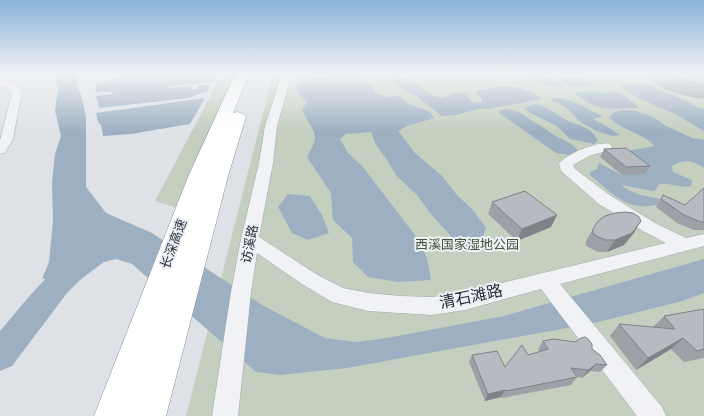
<svg xmlns="http://www.w3.org/2000/svg" width="704" height="416" font-family="'Nunito Sans','Noto Sans SC',sans-serif">
  <style>
    .green { fill: #c4cfc0 }
    .water { fill: #9db0c2 }
    .lines { fill: none; stroke-linecap: round; stroke-linejoin: round }
    .river { fill: #9db0c2; fill-rule: evenodd }
    .minor-casing { stroke: #a4a8af; stroke-width: 1 }
    .highway-casing { stroke: #87909b; stroke-width: 1 }
    .minor { fill: #f0f2f5; fill-rule: evenodd }
    .highway { fill: #fff; fill-rule: evenodd }
    .wall { fill: #9da1a7 }
    .shaded-wall { fill: #7f8388 }
    .building { fill: #b6bbc2; stroke: #7f8388 }
    .labels { text-anchor: middle; dominant-baseline: central; stroke-width: 4; stroke-linejoin: round; paint-order: stroke }
    .street-label { font-size: 13px; fill: #29303b; stroke: #edf0f4 }
    .park-label { font-size: 13px; fill: #3f5538; stroke: #edf0f4 }
    .near-street-label { font-size: 16px; fill: #29303b; stroke: #edf0f4 }
  </style>
  <rect width="100%" height="100%" fill="#dee1e6"/>
  <!-- green -->
  <g class="green">
    <polygon points="222,74 241,74 178,208 155,201"/>
    <polygon points="273,74 704,74 704,416 186,416"/>
  </g>
  <!-- water -->
  <g class="water">
    <polygon points="55,74 77,74 77,85 81,95 86,116 86,187 106,213 152,233 262,305 325,338 356,342 387,338 504,316 704,259 704,293 682,301 594,323 347,368 280,375 256,372 132,264 116,259 104,262 77,282 57,278 42,279 49,262 53,221 52,183 55,154 61,136 55,111 58,89"/>
    <polygon points="129,74 217,74 213,82 169,86 169,88 191,86 190,88 197,89 198,85 210,85 208,91 188,98 99,108 96,96 112,94 114,92 96,92 96,84"/>
    <path d="M300,74H356L373,87L376,94L386,97L399,96L411,105L430,112L434,118L407,126L398,131L415,153L441,175L457,195L473,210L486,228L479,247H461L430,213L417,195L396,175L385,157L376,145L371,132L346,134L340,139L348,153L362,166L415,235L427,258L431,280L397,282L368,277L353,262L352,238L333,220L331,193L307,157C322,132 313,133 302,110L307,102L297,92V85C306,77 316,81 326,76L322,74L304,77Z"/>
    <path d="M529,74L543,75L565,86C553,90 536,83 529,74Z"/>
    <path d="M395,75L420,86L423,90L432,95L442,98L449,96L454,93H464L472,102L482,103V99L476,93L477,91C500,84 522,83 542,99L488,109H478L456,115L442,116L415,95L398,86L389,78Z"/>
    <path d="M576,78L589,80L595,85C585,87 566,91 560,79Z"/>
    <polygon points="628,84 646,84 685,100 699,108 704,108 704,131 677,115 638,98 620,87"/>
    <path d="M594,91L606,93L613,91L623,95L634,103L638,108C607,108 601,113 574,93Z"/>
    <polygon points="205,98 190,124 131,134 103,136 101,125 98,122 96,113"/>
    <path d="M553,98C572,97 586,110 603,116L593,119L611,129L619,135L612,136L597,131L582,123L564,106L551,100Z"/>
    <path d="M536,104C550,108 558,116 570,122C583,127 591,127 598,141L594,144L570,139L557,126L532,114L524,108Z"/>
    <path d="M507,109C519,111 522,113 532,121C536,124 541,125 546,129C549,131 552,135 556,136C565,141 573,143 579,152L568,155L556,153L499,113L500,110Z"/>
    <path d="M622,110L637,111L653,117L666,126L692,138L704,140V168C691,160 686,159 672,166L673,172L692,180L691,186C679,189 668,181 658,185L656,190L652,191L622,185C629,194 655,198 666,200L662,204C655,205 647,207 640,206C621,205 605,187 591,176L590,172L597,169L599,163L622,175L627,151L655,146C640,132 625,131 609,118L613,113Z"/>
    <polygon points="288,194 310,196 322,215 329,233 308,240 292,233 278,207"/>
  </g>
  <g class="lines">
    <!-- river -->
    <path class="river" d="M86,248L95,251L99,258L95,265L67,293L12,366L0,371V331C20,308 59,257 86,248Z"/>
    <defs>
      <g id="minor">
        <path d="M282,74H292L277,126L273,163L259,237L316,274L343,288L368,293L400,296L432,297L465,292L666,243L643,231L599,204L561,171L559,164C566,154 597,141 610,144L612,147L610,150L589,156L573,165L575,169L611,196L655,223L686,238L704,234V246L560,284L662,407L666,416H637L541,289L465,310L432,315L368,311L332,302L302,284L257,253L251,292L238,416H212L231,292L241,239L259,163L265,126Z"/>
        <polygon points="0,78 14,83 22,92 13,139 5,153 0,154 0,140 12,93 6,87 0,85"/>
      </g>
      <polygon id="highway" points="235,74 249,74 233,113 238,112 244,114 246,117 228,176 166,416 130,416 179,267 130,416 94,416 188,177"/>
    </defs>
    <!-- minor casing -->
    <use href="#minor" class="minor-casing"/>
    <!-- highway casing -->
    <use href="#highway" class="highway-casing"/>
    <!-- minor -->
    <use href="#minor" class="minor"/>
    <!-- highway -->
    <use href="#highway" class="highway"/>
  </g>
  <!-- wall -->
  <g class="wall">
    <polygon points="653,74 704,74 704,99 690,97 664,89 656,84 651,77"/>
    <polygon points="604,149 650,166 645,174 622,175 600,157"/>
    <polygon points="704,188 704,230 694,230 677,223 656,207 663,195 685,205"/>
    <polygon points="492,202 551,227 517,241 488,214"/>
    <polygon points="641,221 633,234 624,245 607,252 598,252 586,246 586,241 593,229"/>
    <polygon points="704,309 704,358 684,362 671,349 636,370 610,336 619,324 653,327 664,316"/>
    <polygon points="543,341 592,349 607,365 600,372 590,371 582,378 577,377 571,385 502,398 501,397 485,401 469,362 472,355 505,367 528,355 540,352 538,349"/>
  </g>
  <!-- shaded-wall -->
  <g class="shaded-wall">
    <polygon points="557,215 551,227 517,241 522,229"/>
    <polygon points="641,221 633,234 624,245 607,252 615,240"/>
    <polygon points="683,338 671,349 636,370 648,358"/>
    <polygon points="596,364 590,371 582,378 588,370"/>
    <polygon points="505,390 501,397 485,401 488,394"/>
  </g>
  <!-- building -->
  <g class="building">
    <polygon points="667,74 704,74 704,85 698,84 671,76"/>
    <polygon points="626,148 650,166 626,167 604,149"/>
    <polygon points="704,188 704,222 701,222 684,215 661,199 663,195 685,205"/>
    <polygon points="525,191 557,215 522,229 492,202"/>
    <polygon points="625,212 633,213 639,217 641,221 632,233 615,240 605,240 593,234 593,229 598,221 605,216 615,213"/>
    <polygon points="704,309 704,349 697,351 683,338 648,358 619,324 675,329 664,316"/>
    <polygon points="585,337 588,339 592,344 592,349 600,355 607,365 596,364 588,370 571,368 577,377 506,391 505,390 488,394 472,355 497,351 505,367 522,345 528,355 548,349 543,341 554,339 575,342 581,338"/>
  </g>
  <!-- sky -->
  <linearGradient id="sky" x2="0" y2="1"><stop stop-color="#8ab2d9"/><stop offset="0.56" stop-color="#f0f2f4"/><stop offset="1" stop-color="#f0f2f4" stop-opacity="0"/></linearGradient>
  <rect width="704" height="132" fill="url(#sky)"/>
  <g class="labels">
    <!-- street labels -->
    <g class="street-label">
      <text transform="translate(174 244) rotate(-70)">长深高速</text>
      <text transform="translate(250 244) rotate(-79)">访溪路</text>
    </g>
    <!-- park labels -->
    <g class="park-label">
      <text x="467" y="245">西溪国家湿地公园</text>
    </g>
    <!-- near-street labels -->
    <g class="near-street-label">
      <text transform="translate(471 297) rotate(-12)">清石滩路</text>
    </g>
  </g>
</svg>
